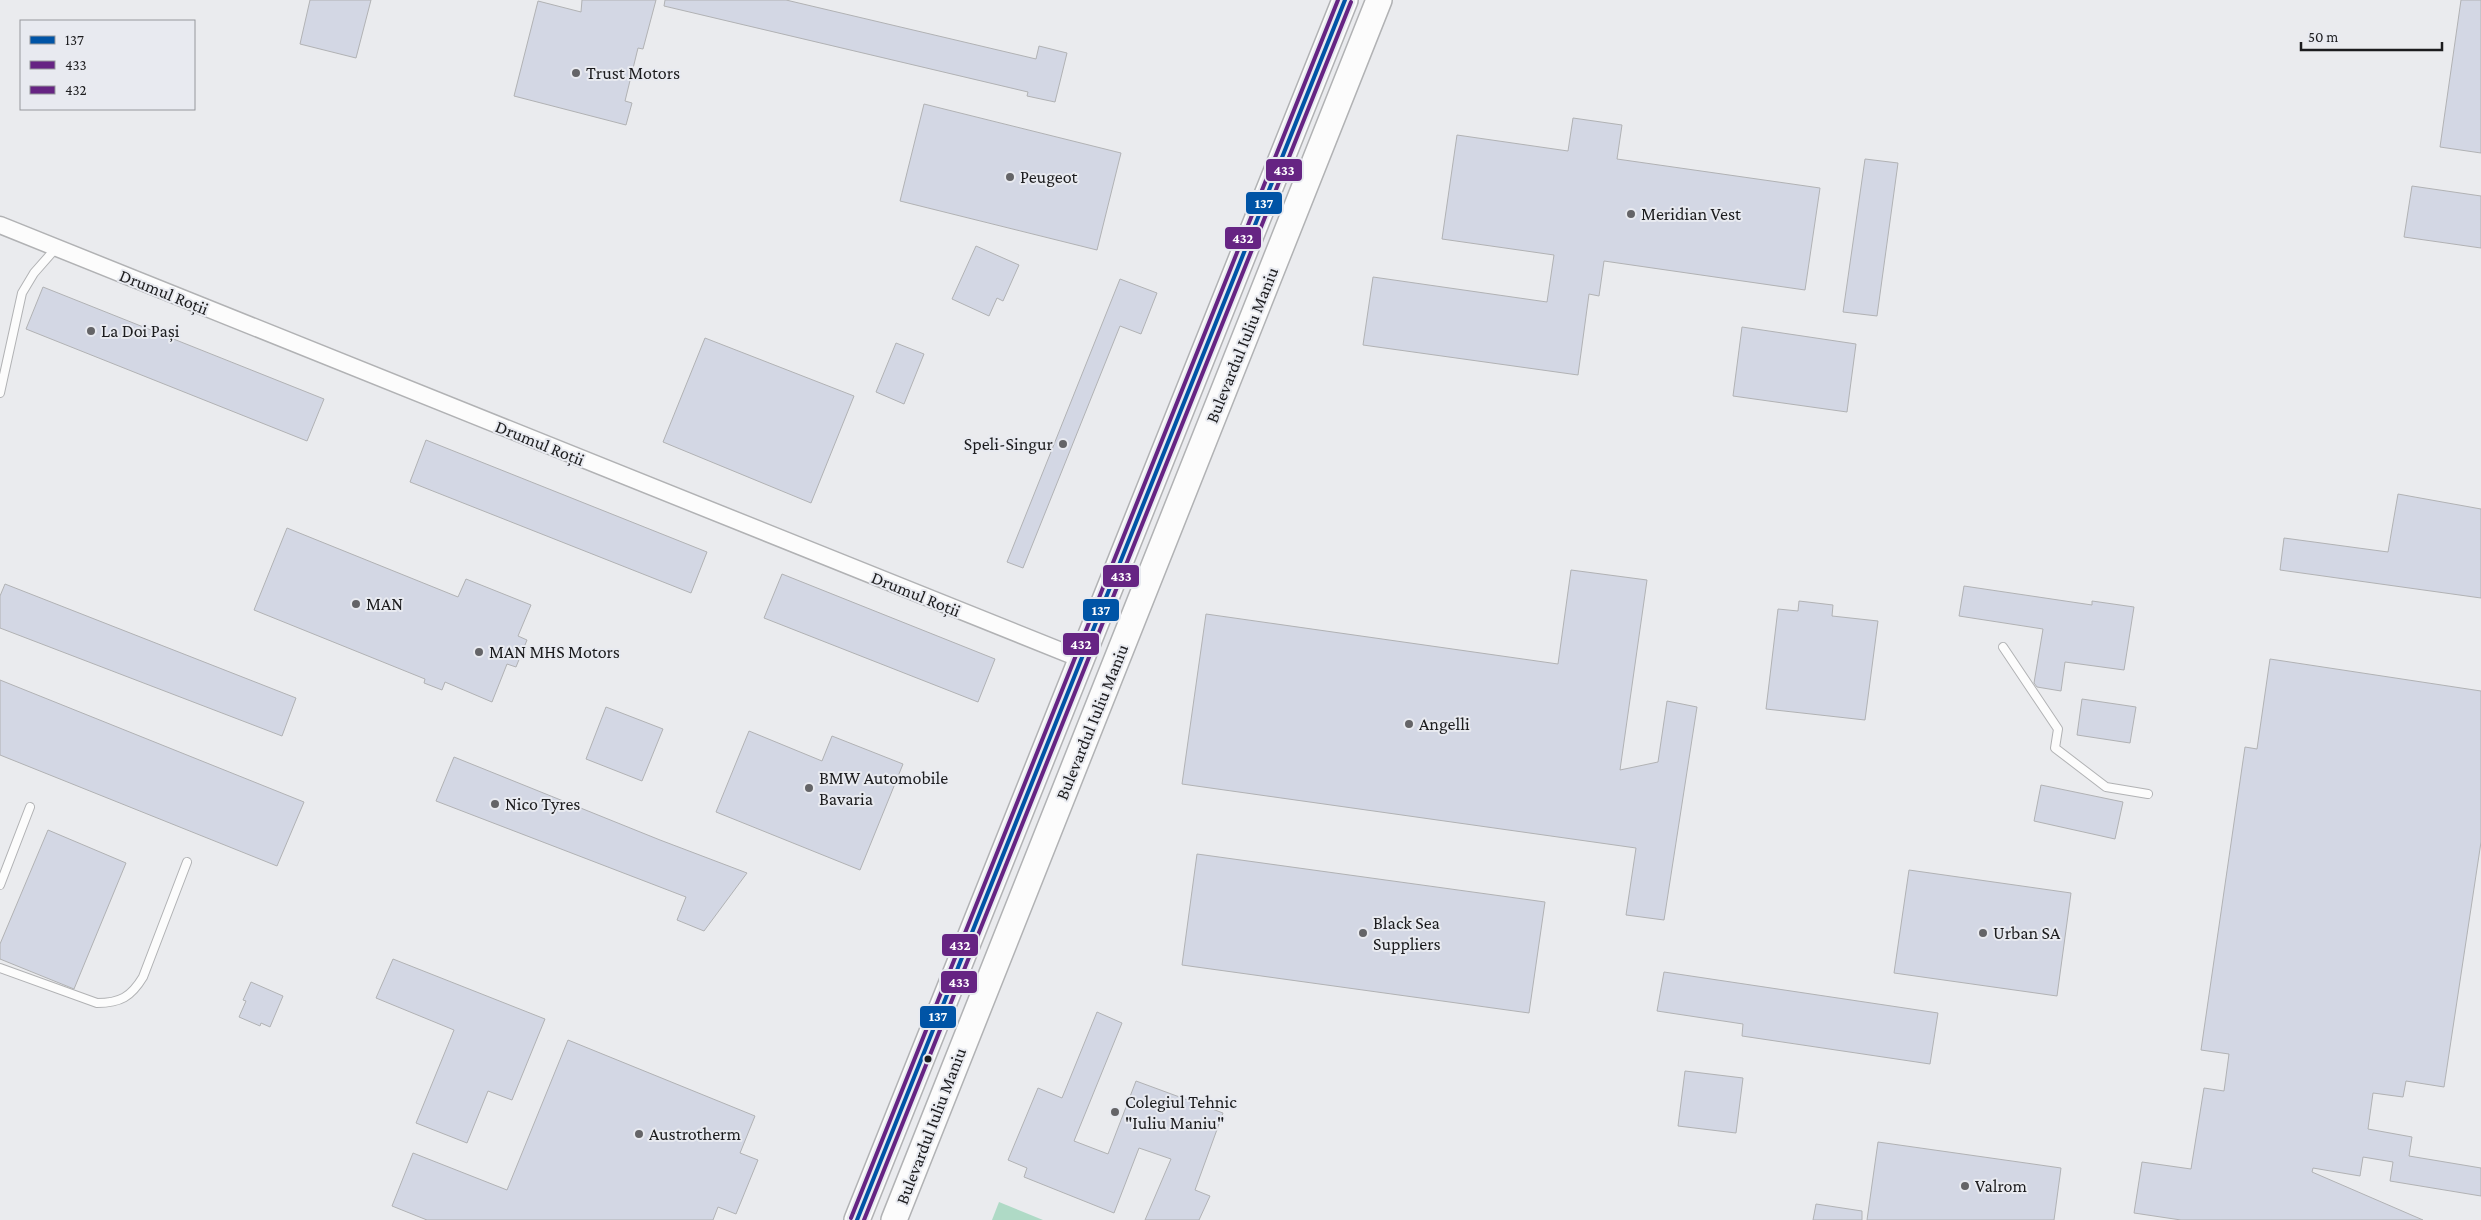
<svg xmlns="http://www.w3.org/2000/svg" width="2481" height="1220" font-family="'Crimson Pro',serif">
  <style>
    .green { fill: #afdac6 }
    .building { fill: #d3d7e4; stroke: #b1b2b4 }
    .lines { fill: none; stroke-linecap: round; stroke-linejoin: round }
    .service-casing { stroke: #b1b2b4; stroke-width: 10 }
    .minor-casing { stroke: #b1b2b4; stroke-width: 19 }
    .primary-casing { stroke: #b1b2b4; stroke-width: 28 }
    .service { stroke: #fcfcfc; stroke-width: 8 }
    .minor { stroke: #fcfcfc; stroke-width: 16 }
    .primary { stroke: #fcfcfc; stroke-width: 25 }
    .bus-1-casing { stroke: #e8eaf0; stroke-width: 8 }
    .bus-2-casing { stroke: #e8eaf0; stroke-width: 8 }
    .bus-3-casing { stroke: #e8eaf0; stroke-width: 8 }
    .bus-1 { stroke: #0054a6; stroke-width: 4 }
    .bus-2 { stroke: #662483; stroke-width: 4 }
    .bus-3 { stroke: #662483; stroke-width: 4 }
    .poi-dot { fill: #646467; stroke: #e8eaf0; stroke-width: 2 }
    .bus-dot { fill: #1c1c1e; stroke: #e8eaf0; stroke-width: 2 }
    .labels { text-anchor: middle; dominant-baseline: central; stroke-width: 4; stroke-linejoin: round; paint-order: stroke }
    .poi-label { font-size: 18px; fill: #1c1c1e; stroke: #e8eaf0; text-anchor: start }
    .street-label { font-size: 18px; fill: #1c1c1e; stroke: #e8eaf0 }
    .line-badge { stroke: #e8eaf0; stroke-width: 2 }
    .badge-label { font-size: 14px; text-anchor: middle; font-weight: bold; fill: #fff }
  </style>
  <rect width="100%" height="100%" fill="#eaebee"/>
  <!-- green -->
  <polygon class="green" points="999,1202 1043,1220 992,1220"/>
  <!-- building -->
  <g class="building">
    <polygon points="310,0 371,0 356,58 300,44"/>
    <polygon points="582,0 656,0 643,49 638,48 625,101 632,103 626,125 514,96 538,1 581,12"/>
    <polygon points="665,0 786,0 1036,59 1039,46 1067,53 1055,102 1027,96 1028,92 664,6"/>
    <polygon points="2461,0 2481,0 2481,153 2440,147"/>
    <polygon points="924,104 1121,153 1097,250 900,201"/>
    <polygon points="1573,118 1622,125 1617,159 1820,188 1805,290 1604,261 1599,296 1589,294 1578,375 1363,345 1373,277 1547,302 1554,255 1442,239 1457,135 1568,151"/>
    <polygon points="1865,159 1898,163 1877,316 1843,312"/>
    <polygon points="2412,186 2481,196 2481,248 2404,237"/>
    <polygon points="976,246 1019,265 1003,301 997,298 989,316 952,299"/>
    <polygon points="1120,279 1157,293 1141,334 1120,326 1023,568 1007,562"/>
    <polygon points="43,287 324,399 307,441 26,329"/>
    <polygon points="1742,327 1856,344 1847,412 1733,396"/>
    <polygon points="705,338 854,396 811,503 663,442"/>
    <polygon points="896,343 924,354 904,404 876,392"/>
    <polygon points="426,440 707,552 691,593 410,482"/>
    <polygon points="2398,494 2481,509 2481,598 2280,570 2284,538 2388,552"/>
    <polygon points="287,528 458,597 466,579 531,605 518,636 527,640 516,667 507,664 492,702 445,682 442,690 424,683 425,679 254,610"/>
    <polygon points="1571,570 1647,580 1620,770 1658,762 1667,701 1697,707 1664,920 1626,915 1636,848 1182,784 1206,614 1558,664"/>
    <polygon points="782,574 995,659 978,702 764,618"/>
    <polygon points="5,584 296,698 282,736 0,628 0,596"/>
    <polygon points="1964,586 2092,605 2092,601 2134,607 2124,670 2065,662 2061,691 2037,687 2034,683 2043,629 1959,616"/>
    <polygon points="1799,601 1833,605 1832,616 1878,621 1865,720 1766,709 1778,609 1798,611"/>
    <polygon points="2270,659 2481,691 2481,842 2444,1087 2406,1081 2403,1097 2373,1093 2368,1129 2412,1137 2409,1156 2481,1168 2481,1196 2390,1181 2393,1162 2363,1157 2360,1176 2313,1168 2312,1172 2423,1220 2181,1220 2134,1213 2142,1162 2191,1169 2204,1088 2224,1091 2229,1054 2201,1050 2245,747 2257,749"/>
    <polygon points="0,680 304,802 277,866 0,755"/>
    <polygon points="2082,699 2136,707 2130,743 2077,735"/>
    <polygon points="606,707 663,729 642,781 586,759"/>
    <polygon points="749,731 822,761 832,736 903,764 860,870 716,812"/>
    <polygon points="454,757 660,840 747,873 704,931 677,920 686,897 436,801"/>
    <polygon points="2041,785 2123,802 2115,839 2034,821"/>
    <polygon points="48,830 126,863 74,989 0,959 0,944"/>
    <polygon points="1197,854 1545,902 1529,1013 1182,965"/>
    <polygon points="1909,870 2071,893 2057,996 1894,973"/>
    <polygon points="393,959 545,1019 512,1100 488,1091 467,1143 416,1123 454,1030 376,998"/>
    <polygon points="1664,972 1938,1013 1930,1064 1742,1036 1743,1024 1657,1011"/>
    <polygon points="251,982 283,996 270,1027 261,1023 260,1026 239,1017 246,1001 243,1000"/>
    <polygon points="1097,1012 1122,1023 1074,1141 1108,1154 1136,1081 1223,1113 1195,1190 1210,1196 1199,1220 1145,1220 1171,1159 1139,1148 1114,1213 1024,1177 1027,1168 1008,1160 1038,1088 1062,1098"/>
    <polygon points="568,1040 755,1116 740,1153 758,1160 736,1214 718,1207 713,1220 427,1220 392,1206 413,1153 507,1190"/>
    <polygon points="1685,1071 1743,1078 1736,1133 1678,1126"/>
    <polygon points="1878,1142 2061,1168 2054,1220 1867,1220"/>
    <polygon points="1816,1204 1862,1211 1862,1220 1813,1220"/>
  </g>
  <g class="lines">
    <defs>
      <g id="service">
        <polyline points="0,393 22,293 34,273 56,248"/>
        <polyline points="2003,647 2058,729 2055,748 2106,787 2148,794"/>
        <polyline points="0,885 30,807"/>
        <path d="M0,968L97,1003C120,1003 131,997 143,977L187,862"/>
      </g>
      <polyline id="minor" points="0,225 1081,659"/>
      <g id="primary">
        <polyline points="857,1220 1345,0"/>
        <polyline points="894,1220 1379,0"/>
      </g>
    </defs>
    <!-- service casing -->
    <use href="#service" class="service-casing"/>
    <!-- minor casing -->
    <use href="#minor" class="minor-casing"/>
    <!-- primary casing -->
    <use href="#primary" class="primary-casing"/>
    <!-- service -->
    <use href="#service" class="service"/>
    <!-- minor -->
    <use href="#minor" class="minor"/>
    <!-- primary -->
    <use href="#primary" class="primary"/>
    <defs>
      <polyline id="bus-1" points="857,1220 1345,0"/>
      <polyline id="bus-2" points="864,1220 1351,2"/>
      <polyline id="bus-3" points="851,1218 1338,0"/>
    </defs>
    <!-- bus-1 casing -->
    <use href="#bus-1" class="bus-1-casing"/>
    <!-- bus-2 casing -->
    <use href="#bus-2" class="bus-2-casing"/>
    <!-- bus-3 casing -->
    <use href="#bus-3" class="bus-3-casing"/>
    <!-- bus-1 -->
    <use href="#bus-1" class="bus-1"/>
    <!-- bus-2 -->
    <use href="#bus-2" class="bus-2"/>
    <!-- bus-3 -->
    <use href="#bus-3" class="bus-3"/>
  </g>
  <!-- markers -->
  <g class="poi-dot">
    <circle cx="576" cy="73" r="5"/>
    <circle cx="1010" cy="177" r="5"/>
    <circle cx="1631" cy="214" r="5"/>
    <circle cx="91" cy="331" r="5"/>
    <circle cx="1063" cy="444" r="5"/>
    <circle cx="356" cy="604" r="5"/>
    <circle cx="479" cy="652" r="5"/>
    <circle cx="1409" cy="724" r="5"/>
    <circle cx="809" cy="788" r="5"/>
    <circle cx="495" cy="804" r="5"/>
    <circle cx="1363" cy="933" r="5"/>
    <circle cx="1983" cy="933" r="5"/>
    <circle cx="1115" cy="1112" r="5"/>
    <circle cx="639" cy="1134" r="5"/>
    <circle cx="1965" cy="1186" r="5"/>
  </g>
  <circle class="bus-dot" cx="928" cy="1059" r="4.5"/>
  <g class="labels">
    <!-- poi labels -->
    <g class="poi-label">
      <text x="586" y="73">Trust Motors</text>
      <text x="1020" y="177">Peugeot</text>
      <text x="1641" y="214">Meridian Vest</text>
      <text x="101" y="331">La Doi Pași</text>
      <text x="1053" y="444" text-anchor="end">Speli-Singur</text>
      <text x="366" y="604">MAN</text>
      <text x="489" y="652">MAN MHS Motors</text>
      <text x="1419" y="724">Angelli</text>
      <text x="819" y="778">BMW Automobile<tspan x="819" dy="21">Bavaria</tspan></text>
      <text x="505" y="804">Nico Tyres</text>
      <text x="1373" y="923">Black Sea<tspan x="1373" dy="21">Suppliers</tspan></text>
      <text x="1993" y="933">Urban SA</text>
      <text x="1125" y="1102">Colegiul Tehnic<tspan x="1125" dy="21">"Iuliu Maniu"</tspan></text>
      <text x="649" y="1134">Austrotherm</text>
      <text x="1975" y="1186">Valrom</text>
    </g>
    <!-- street labels -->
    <g class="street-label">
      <text transform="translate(164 292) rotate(22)">Drumul Roții</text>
      <text transform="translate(1242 345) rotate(-68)">Bulevardul Iuliu Maniu</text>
      <text transform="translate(540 443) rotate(22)">Drumul Roții</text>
      <text transform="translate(916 594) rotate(22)">Drumul Roții</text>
      <text transform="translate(1092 722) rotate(-68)">Bulevardul Iuliu Maniu</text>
      <text transform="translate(931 1126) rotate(-69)">Bulevardul Iuliu Maniu</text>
    </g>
  </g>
  <g class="line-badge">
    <rect x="1265" y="158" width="38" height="24" rx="5" fill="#662483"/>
    <rect x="1245" y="191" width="38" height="24" rx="5" fill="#0054a6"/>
    <rect x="1224" y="226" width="38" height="24" rx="5" fill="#662483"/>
    <rect x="1102" y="564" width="38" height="24" rx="5" fill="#662483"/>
    <rect x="1082" y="598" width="38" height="24" rx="5" fill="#0054a6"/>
    <rect x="1062" y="632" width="38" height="24" rx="5" fill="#662483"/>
    <rect x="941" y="933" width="38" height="24" rx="5" fill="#662483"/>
    <rect x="940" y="970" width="38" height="24" rx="5" fill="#662483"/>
    <rect x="919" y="1005" width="38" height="24" rx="5" fill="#0054a6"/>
  </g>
  <g class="badge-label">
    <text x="1284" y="175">433</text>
    <text x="1264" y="208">137</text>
    <text x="1243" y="243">432</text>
    <text x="1121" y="581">433</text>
    <text x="1101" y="615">137</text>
    <text x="1081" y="649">432</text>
    <text x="960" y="950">432</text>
    <text x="959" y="987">433</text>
    <text x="938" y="1021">137</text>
  </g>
  <!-- legend -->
  <rect x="20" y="20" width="175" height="90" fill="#e8eaf0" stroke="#96989c"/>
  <rect x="30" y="36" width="25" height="8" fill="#0054a6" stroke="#96989c"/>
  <text x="65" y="45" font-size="15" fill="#1c1c1e">137</text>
  <rect x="30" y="61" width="25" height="8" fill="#662483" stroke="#96989c"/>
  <text x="65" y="70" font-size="15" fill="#1c1c1e">433</text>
  <rect x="30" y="86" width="25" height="8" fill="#662483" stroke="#96989c"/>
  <text x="65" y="95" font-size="15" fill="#1c1c1e">432</text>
  <!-- scale -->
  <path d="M2301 42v8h141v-8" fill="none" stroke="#1c1c1e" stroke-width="2.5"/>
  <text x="2308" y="42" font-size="15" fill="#1c1c1e" stroke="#e8eaf0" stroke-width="4" paint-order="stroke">50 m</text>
</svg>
